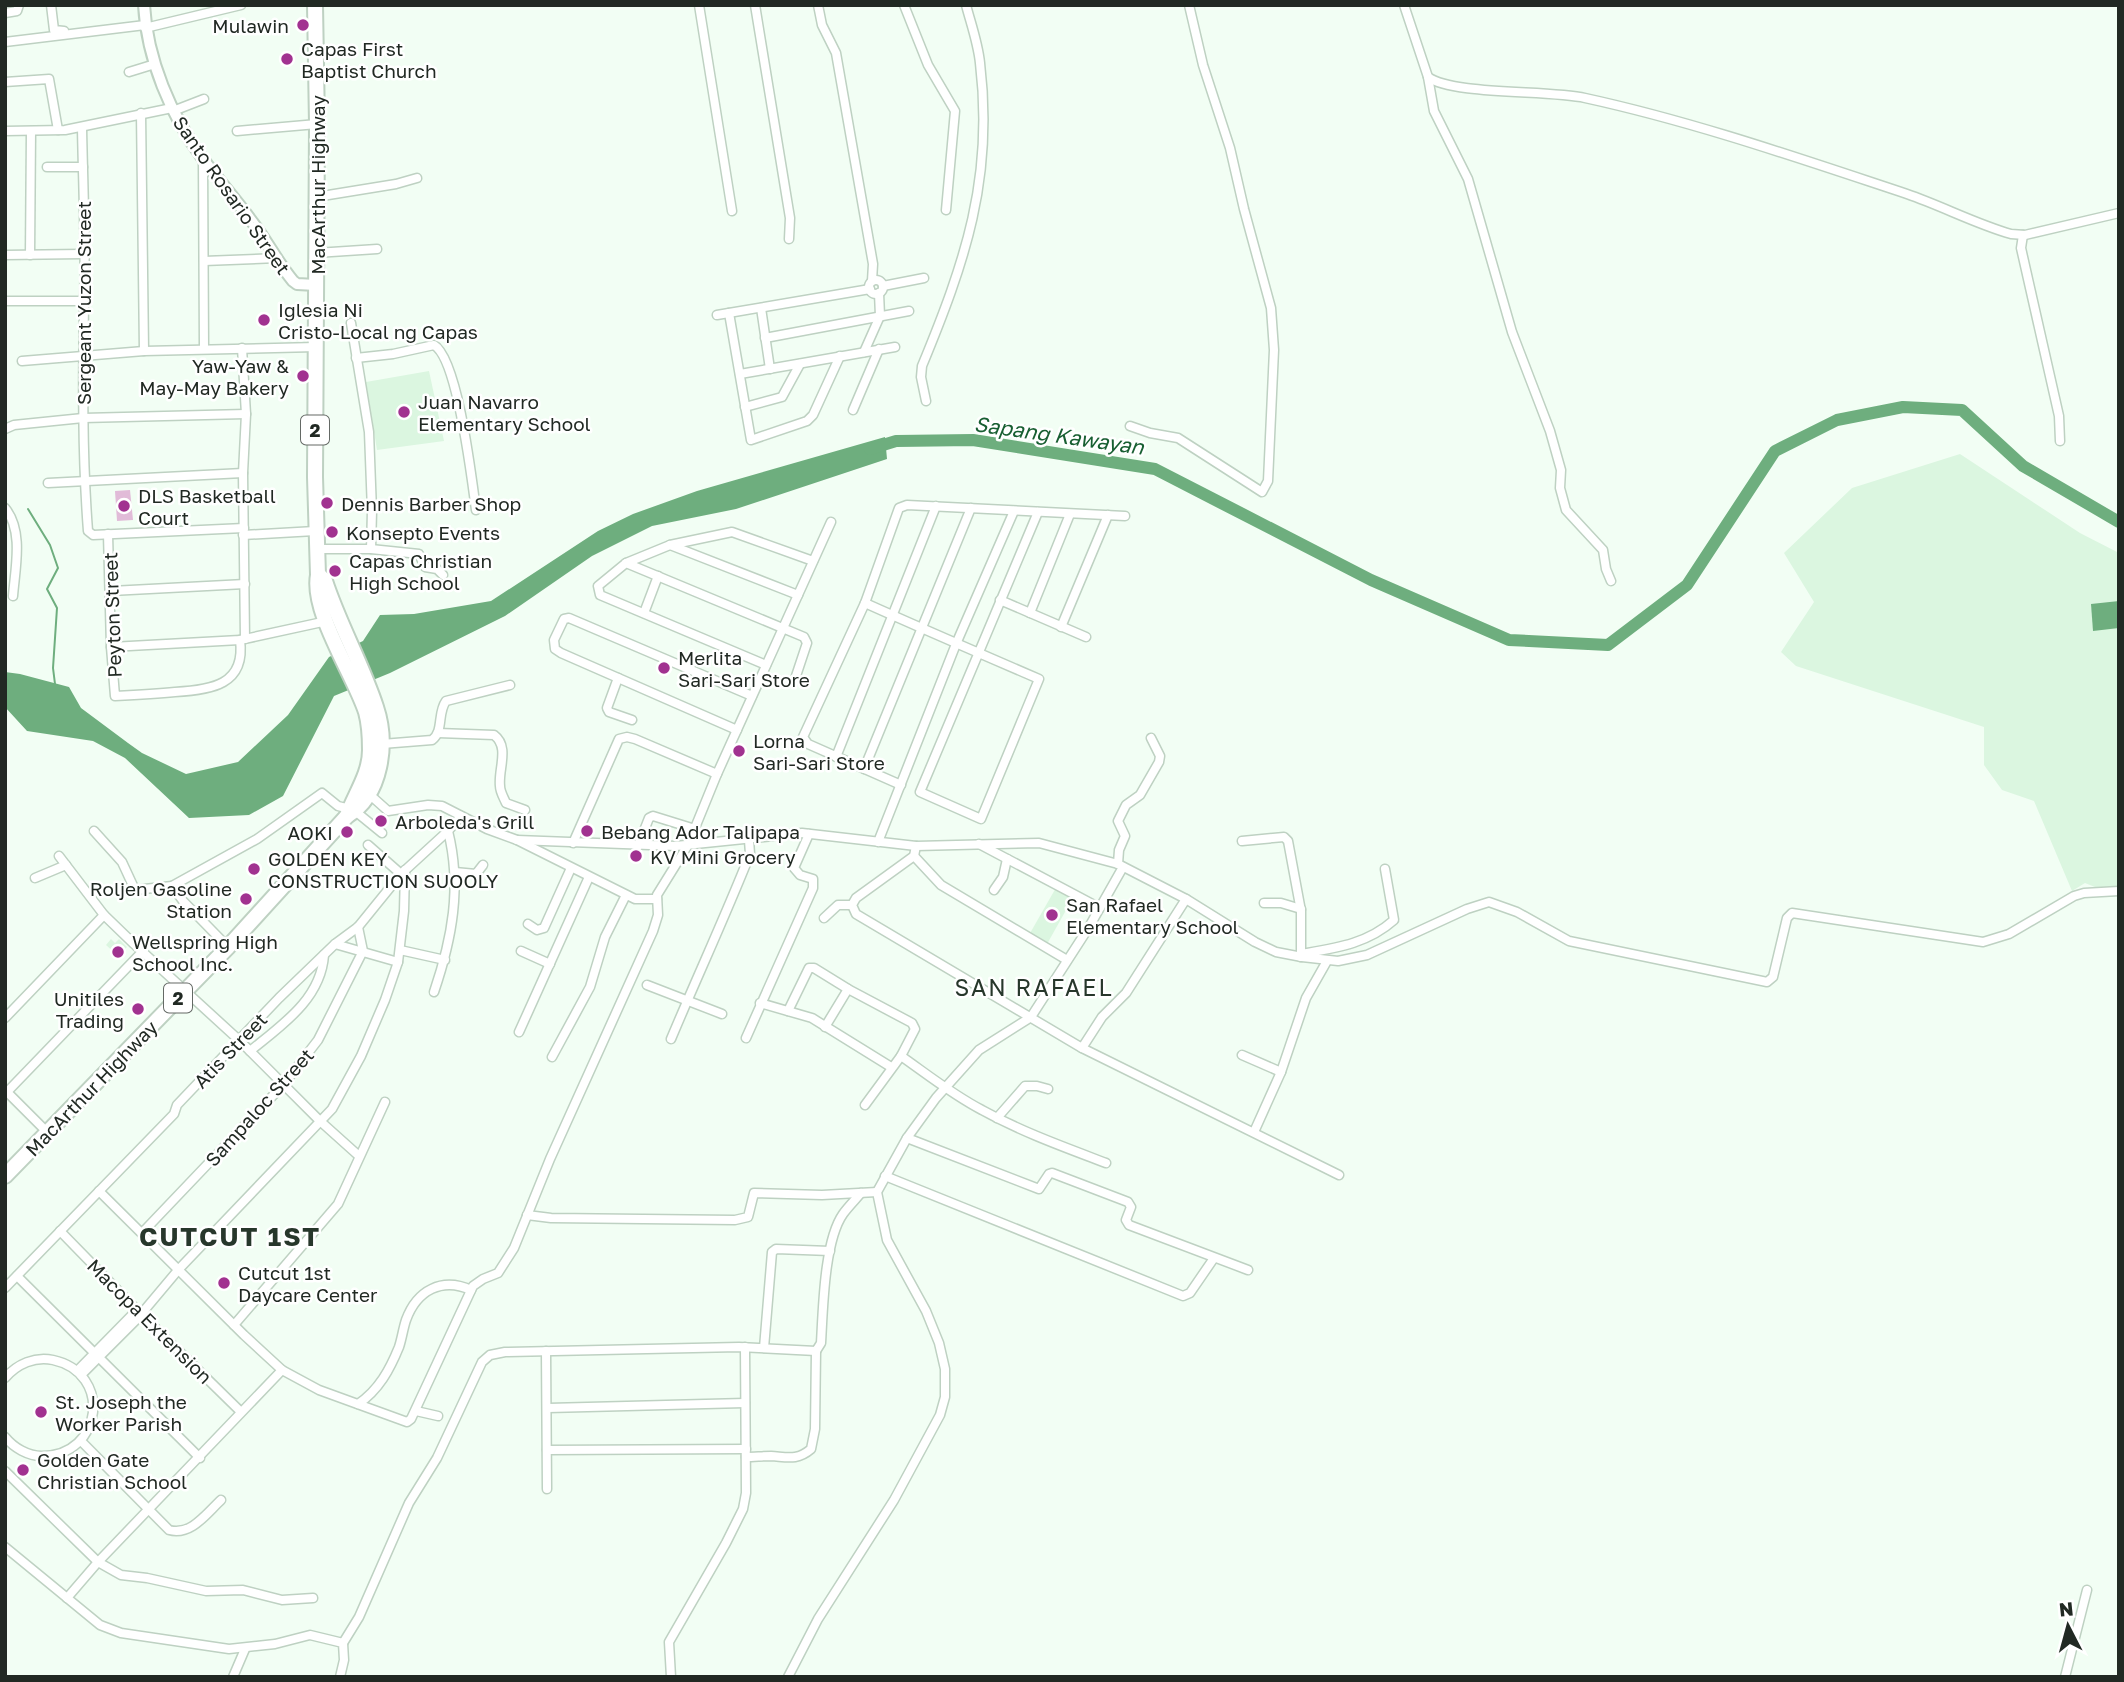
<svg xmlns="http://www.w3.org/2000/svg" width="2124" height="1682" font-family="'Golos Text',sans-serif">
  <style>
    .built { fill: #dbf6e0 }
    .green { fill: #e1bbd8 }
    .water { fill: #6eae7e }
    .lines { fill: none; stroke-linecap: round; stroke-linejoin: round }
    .stream { stroke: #6eae7e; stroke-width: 2 }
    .river { stroke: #6eae7e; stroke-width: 12 }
    .street-casing { stroke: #bed1c2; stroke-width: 11 }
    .secondary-casing { stroke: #bed1c2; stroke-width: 14 }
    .highway-casing { stroke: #bed1c2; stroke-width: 18 }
    .street { stroke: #fff; stroke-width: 8 }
    .secondary { stroke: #fff; stroke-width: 10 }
    .highway { stroke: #fff; stroke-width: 14 }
    .poi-dot { fill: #a13290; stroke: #fff; stroke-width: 2.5 }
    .labels { text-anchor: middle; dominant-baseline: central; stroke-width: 5; stroke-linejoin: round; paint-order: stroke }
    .shield { fill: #fff; stroke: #646965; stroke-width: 2 }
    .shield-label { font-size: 18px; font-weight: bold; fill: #212923 }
    .poi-label { font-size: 19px; fill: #212923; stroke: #fff; text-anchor: start }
    .street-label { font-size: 19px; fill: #212923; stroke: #fff }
    .water-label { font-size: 21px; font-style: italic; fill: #185f32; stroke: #fff }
    .quarter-label { font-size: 23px; letter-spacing: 2px; fill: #27372b; stroke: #fff }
    .district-label { font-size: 26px; font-weight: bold; letter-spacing: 2px; fill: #27372b; stroke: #fff }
  </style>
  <rect width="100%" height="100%" fill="#f2fef4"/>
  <!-- built -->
  <g class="built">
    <polygon points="429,371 444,441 377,450 366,382"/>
    <polygon points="1960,454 2080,533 2119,553 2119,889 2100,889 2085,883 2072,891 2034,801 2002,790 1984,765 1984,727 1796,666 1781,652 1814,602 1784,553 1852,488"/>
    <polygon points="1057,886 1074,896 1047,944 1029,935"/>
    <polygon points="111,939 115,943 119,939 127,947 118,956 106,945"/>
  </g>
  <!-- green -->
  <polygon class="green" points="130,490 133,520 117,521 115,491"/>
  <!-- water -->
  <g class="water">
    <polygon points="885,437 887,459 736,509 652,526 592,556 505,616 390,673 334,696 283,796 249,815 189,818 125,758 93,741 27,731 5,707 5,672 20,674 69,687 81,708 128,743 142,753 186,774 238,762 288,715 329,657 363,641 380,615 414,614 491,601 598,531 633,514 697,491"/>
    <polygon points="2119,601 2119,628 2093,631 2091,604"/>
  </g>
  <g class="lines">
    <!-- stream -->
    <polyline class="stream" points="28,509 50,545 58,568 47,589 57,608 53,668 55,684"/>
    <!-- river -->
    <polyline class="river" points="870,449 896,441 973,440 1155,469 1371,580 1509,640 1608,645 1687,585 1775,451 1837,420 1903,407 1962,410 2023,466 2119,522"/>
    <defs>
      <g id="street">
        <polyline points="51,5 54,30 64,31"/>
        <polyline points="699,5 732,211"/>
        <polyline points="755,5 790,218 789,239"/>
        <polyline points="818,5 822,25 836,53 873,264 872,281"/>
        <polyline points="904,5 928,65 955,111 946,210"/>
        <path d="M1404,5L1428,77C1452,95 1549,90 1585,98C1695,122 1801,159 1907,194C1942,206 1976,224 2011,234L2025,235L2119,213"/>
        <polyline points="5,13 17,11 19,5"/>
        <polyline points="145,28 241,5"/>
        <polyline points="5,42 145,25"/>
        <polyline points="129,72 155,64"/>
        <polyline points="1428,77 1434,111 1468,179 1512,332 1550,431 1561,470 1560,488 1566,510 1603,550 1606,569 1611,581"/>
        <polyline points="5,82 49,79 58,130"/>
        <polyline points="173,111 204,99"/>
        <polyline points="141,113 144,351"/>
        <path d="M82,127C83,185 86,244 84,302C83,380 82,453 88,531L93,535L244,528"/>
        <polyline points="5,131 65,130 172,108"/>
        <polyline points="237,131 317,124"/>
        <polyline points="203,160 204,349"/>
        <polyline points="47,167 83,167"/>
        <polyline points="316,197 396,184 417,178"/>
        <polyline points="2023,235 2021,248 2059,416 2060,441"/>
        <polyline points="316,253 377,249"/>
        <polyline points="5,255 83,254"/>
        <polyline points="30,255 31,131"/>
        <polyline points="204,261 278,258"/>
        <circle cx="876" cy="287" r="7"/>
        <polyline points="883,286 924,278"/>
        <polyline points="5,301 84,301"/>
        <polyline points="761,308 770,369"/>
        <polyline points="729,313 751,440 807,421 813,415 840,356"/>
        <polyline points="717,315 870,289"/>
        <polyline points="351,323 369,432 372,511 371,549"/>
        <polyline points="765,338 909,311"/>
        <polyline points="242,348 246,414 243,473 245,639"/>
        <polyline points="864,352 880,316 879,293"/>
        <path d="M356,358L393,354L434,345C458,359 472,481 476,510"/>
        <polyline points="22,361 144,351 316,347"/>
        <polyline points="740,374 895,347"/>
        <path d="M926,401L921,377L922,366C965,262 994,178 980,63C978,43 971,24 966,5"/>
        <polyline points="745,407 782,397 800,364"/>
        <polyline points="853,410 879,349"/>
        <polyline points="1130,426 1150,433 1178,438 1262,492 1268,481 1274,350 1271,308 1244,209 1230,148 1203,65 1189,5"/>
        <polyline points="5,429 14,425 83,418 246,414"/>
        <polyline points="48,483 243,473"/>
        <path d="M5,508C24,531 15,569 13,596"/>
        <path d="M108,534L111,647L115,696C135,695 155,694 175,692C211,690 246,685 240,640"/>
        <polyline points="243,535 315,531"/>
        <polyline points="670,545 798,595"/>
        <polyline points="316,549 371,549 419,554 425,567 437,569 443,575"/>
        <polyline points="626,563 670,545 732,532 813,561"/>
        <polyline points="111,591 245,584"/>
        <polyline points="1000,600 1086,637"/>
        <path d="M865,603C923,629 981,654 1039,679L981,819L920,792L1038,512"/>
        <polyline points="644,613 658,576"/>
        <polyline points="1030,613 1070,514"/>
        <polyline points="1061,627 1108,515"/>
        <polyline points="111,647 240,640 327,621"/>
        <polyline points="766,665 600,595 598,586 626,563 804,637 807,643 796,676"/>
        <polyline points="618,678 607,708 609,712 632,720"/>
        <polyline points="737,730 561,653 555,649 554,640 564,619 569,618 752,696"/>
        <path d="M438,733L494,735C510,747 498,769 500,786C500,792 504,798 506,803L525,810"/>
        <path d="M382,744L432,740C444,731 437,713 446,701L510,685"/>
        <polyline points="836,757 936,506"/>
        <polyline points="864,769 971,508"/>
        <polyline points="901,785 808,744 803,737 865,603 899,508 907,505 1125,516"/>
        <polyline points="369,794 388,811 428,805 442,806 487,829 517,840 635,899 657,899"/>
        <polyline points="355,811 382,833"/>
        <polyline points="94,831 122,862 135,890 172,886"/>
        <polyline points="517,840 676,846 802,833 916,846 1039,843 1118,864 1186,899 1255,942 1276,952 1302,957 1338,961 1367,955 1467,909 1489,902 1517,912 1569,941 1767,982 1773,977 1787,918 1792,913 1983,942 2009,934 2074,896 2084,893 2119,891"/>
        <polyline points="1242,841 1284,837 1288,841 1301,911 1301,957"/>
        <polyline points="878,842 956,644 1014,511"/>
        <polyline points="573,843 619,739 627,737 635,739 717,774"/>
        <polyline points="979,844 1100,908"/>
        <polyline points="368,845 401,874"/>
        <polyline points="638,846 649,818 653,816 695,829"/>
        <polyline points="916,846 914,856 856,898 852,905 856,914 1082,1048 1102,1017 1126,993 1186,899"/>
        <polyline points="59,856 104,915 134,944 240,1041 320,1121 359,1156"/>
        <polyline points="914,856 941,885 1067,960"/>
        <polyline points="1118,864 1119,850 1125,836 1118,821 1126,805 1140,795 1159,762 1160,756 1151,738"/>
        <polyline points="455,872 476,874 483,865"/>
        <polyline points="35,878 66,865"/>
        <polyline points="994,890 1003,877 1007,859"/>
        <polyline points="1264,903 1281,903 1301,909"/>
        <polyline points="824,918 838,905 852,905"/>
        <polyline points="528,924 537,930 544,928 571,868"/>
        <polyline points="335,944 398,962"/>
        <polyline points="228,947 183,901 172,886 257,839 322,793 338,806 350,809"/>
        <polyline points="400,950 445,960"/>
        <polyline points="521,951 550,964"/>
        <path d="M1301,954C1336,948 1367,944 1394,920L1385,869"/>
        <polyline points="647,985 722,1014"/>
        <path d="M434,992C452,939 462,887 448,831"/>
        <polyline points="760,1003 812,1018 891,1067"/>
        <polyline points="788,1011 809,968 814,968 848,989 912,1023 915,1029 901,1056"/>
        <polyline points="5,1018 104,915"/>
        <polyline points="825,1027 848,989"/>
        <polyline points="519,1032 589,877"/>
        <polyline points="746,1038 813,888 813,879 800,875 794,868 809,834"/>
        <path d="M671,1039C697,977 725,917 750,854L749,840"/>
        <polyline points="1082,1048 1339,1175"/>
        <path d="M250,1051C282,1025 321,999 324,955"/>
        <polyline points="1242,1055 1281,1072"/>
        <polyline points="552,1057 590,987 605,937 626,895"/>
        <polyline points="5,1090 48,1133"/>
        <polyline points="7,1092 142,952"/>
        <path d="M865,1105L901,1056C928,1075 953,1095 982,1110C1022,1132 1064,1147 1106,1163"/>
        <polyline points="997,1118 1025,1086 1037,1086 1048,1089"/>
        <polyline points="1254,1132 1281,1072 1306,998 1327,961"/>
        <polyline points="907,1138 1039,1189 1049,1174 1052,1173 1128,1202 1131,1207 1126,1220 1129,1225 1248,1270"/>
        <polyline points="885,1176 1183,1296 1190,1293 1214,1258"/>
        <polyline points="99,1191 244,1335 282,1370 319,1390 407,1422 411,1419 473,1286 483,1279 498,1273 514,1248 550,1159 653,931 658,915 657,895 688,845 717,774 831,522"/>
        <polyline points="527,1215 551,1218 735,1220 748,1217 754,1193 822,1195 877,1192"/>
        <polyline points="60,1231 140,1313 240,1411"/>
        <polyline points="142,1233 284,1084 318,1040 363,951 358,927"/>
        <polyline points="17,1276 200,1458"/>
        <polyline points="5,1288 174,1114 177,1105 279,998 335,944 358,927 401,874 448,831 461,816"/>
        <polyline points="234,1325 338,1204 385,1102"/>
        <polyline points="764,1348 772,1252 776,1249 830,1251"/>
        <polyline points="546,1351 547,1489"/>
        <polyline points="77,1371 131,1316 140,1313"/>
        <polyline points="81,1375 137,1319 179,1269 332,1109 361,1056 385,1000 398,962 404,911 405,870"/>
        <path d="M5,1378C17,1364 35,1356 53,1360C113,1373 103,1456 42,1456C28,1456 14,1448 5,1437"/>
        <path d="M358,1404C379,1390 390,1369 399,1347C402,1338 403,1329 406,1320C417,1290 442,1277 471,1290"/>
        <polyline points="548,1408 745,1403"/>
        <polyline points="416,1411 438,1416"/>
        <path d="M81,1441L169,1530C191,1536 206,1514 221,1500"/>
        <polyline points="547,1450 746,1449"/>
        <path d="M746,1457C754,1457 763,1456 771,1456C787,1457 797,1461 811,1449L815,1429L816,1351"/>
        <polyline points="5,1471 98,1562 121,1575 147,1578 206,1591 243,1590 282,1600 313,1598"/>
        <polyline points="5,1547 100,1625 121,1633 229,1649 275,1644 310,1635 343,1643 344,1660 340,1677"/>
        <polyline points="67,1598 98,1562 282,1370"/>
        <path d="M343,1643L359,1617L409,1503L437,1458L482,1362L490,1355L505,1352L739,1347L816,1351L821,1343C823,1310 824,1241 843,1214C848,1207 855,1200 861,1193"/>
        <polyline points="233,1677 245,1649"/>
        <polyline points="671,1677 669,1642 726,1543 743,1509 746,1493 745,1347"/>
        <polyline points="788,1677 818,1619 894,1500 940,1415 945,1397 945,1369 939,1343 926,1311 887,1240 877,1192 907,1138 936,1098 979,1050 1031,1017 1089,927 1123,867"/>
        <polyline points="2065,1677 2087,1590"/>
      </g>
      <path id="secondary" d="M144,5C147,59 171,116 203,159C219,181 237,201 253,223C267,241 278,263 293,281L297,284L316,285"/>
      <g id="highway">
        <path d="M315,5L317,124L315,477L318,575C311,612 354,675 366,712C369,723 370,738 370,750C370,774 355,794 347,816"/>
        <path d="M5,1176L228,947L347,816C382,795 388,743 376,707C362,664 339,624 325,581L319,575"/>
      </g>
    </defs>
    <!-- street casing -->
    <use href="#street" class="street-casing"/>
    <!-- secondary casing -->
    <use href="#secondary" class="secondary-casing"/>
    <!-- highway casing -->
    <use href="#highway" class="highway-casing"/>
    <!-- street -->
    <use href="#street" class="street"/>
    <!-- secondary -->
    <use href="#secondary" class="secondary"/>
    <!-- highway -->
    <use href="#highway" class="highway"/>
  </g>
  <!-- markers -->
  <g class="poi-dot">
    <circle cx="303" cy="25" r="7"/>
    <circle cx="287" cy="59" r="7"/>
    <circle cx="264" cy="320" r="7"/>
    <circle cx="303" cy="376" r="7"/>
    <circle cx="404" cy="412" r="7"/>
    <circle cx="327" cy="503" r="7"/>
    <circle cx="124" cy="506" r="7"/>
    <circle cx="332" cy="532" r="7"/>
    <circle cx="335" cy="571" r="7"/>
    <circle cx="664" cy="668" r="7"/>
    <circle cx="739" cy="751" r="7"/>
    <circle cx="381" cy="821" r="7"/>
    <circle cx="587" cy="831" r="7"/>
    <circle cx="347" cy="832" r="7"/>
    <circle cx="636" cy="856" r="7"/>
    <circle cx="254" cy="869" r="7"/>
    <circle cx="246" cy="899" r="7"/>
    <circle cx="1052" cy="915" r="7"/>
    <circle cx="118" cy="952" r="7"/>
    <circle cx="138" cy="1009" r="7"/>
    <circle cx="224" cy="1283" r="7"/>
    <circle cx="41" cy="1412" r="7"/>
    <circle cx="23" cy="1470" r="7"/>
  </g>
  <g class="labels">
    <!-- shield labels -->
    <g class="shield">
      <rect x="301" y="415.5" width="28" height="29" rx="5"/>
      <rect x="164" y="983.5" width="28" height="29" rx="5"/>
    </g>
    <g class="shield-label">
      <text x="315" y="430">2</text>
      <text x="178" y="998">2</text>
    </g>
    <!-- poi labels -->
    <g class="poi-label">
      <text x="289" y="25" text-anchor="end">Mulawin</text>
      <text x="301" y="48">Capas First<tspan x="301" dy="22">Baptist Church</tspan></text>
      <text x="278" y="309">Iglesia Ni<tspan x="278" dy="22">Cristo-Local ng Capas</tspan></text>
      <text x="289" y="365" text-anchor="end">Yaw-Yaw &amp;<tspan x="289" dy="22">May-May Bakery</tspan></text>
      <text x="418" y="401">Juan Navarro<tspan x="418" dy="22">Elementary School</tspan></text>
      <text x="138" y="495">DLS Basketball<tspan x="138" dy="22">Court</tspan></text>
      <text x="341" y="503">Dennis Barber Shop</text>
      <text x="346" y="532">Konsepto Events</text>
      <text x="349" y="560">Capas Christian<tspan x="349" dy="22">High School</tspan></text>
      <text x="678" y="657">Merlita<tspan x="678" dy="22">Sari-Sari Store</tspan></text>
      <text x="753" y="740">Lorna<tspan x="753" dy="22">Sari-Sari Store</tspan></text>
      <text x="395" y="821">Arboleda's Grill</text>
      <text x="601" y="831">Bebang Ador Talipapa</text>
      <text x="333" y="832" text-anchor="end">AOKI</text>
      <text x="650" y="856">KV Mini Grocery</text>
      <text x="268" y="858">GOLDEN KEY<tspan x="268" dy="22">CONSTRUCTION SUOOLY</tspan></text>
      <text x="232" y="888" text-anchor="end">Roljen Gasoline<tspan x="232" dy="22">Station</tspan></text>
      <text x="1066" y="904">San Rafael<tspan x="1066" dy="22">Elementary School</tspan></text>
      <text x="132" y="941">Wellspring High<tspan x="132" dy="22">School Inc.</tspan></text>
      <text x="124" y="998" text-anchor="end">Unitiles<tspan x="124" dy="22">Trading</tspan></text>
      <text x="238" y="1272">Cutcut 1st<tspan x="238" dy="22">Daycare Center</tspan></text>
      <text x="55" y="1401">St. Joseph the<tspan x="55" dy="22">Worker Parish</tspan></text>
      <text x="37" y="1459">Golden Gate<tspan x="37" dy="22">Christian School</tspan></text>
    </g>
    <!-- street labels -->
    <g class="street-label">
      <text transform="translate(317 185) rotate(-90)">MacArthur Highway</text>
      <text transform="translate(232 195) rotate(55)">Santo Rosario Street</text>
      <text transform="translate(83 303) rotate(-90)">Sergeant Yuzon Street</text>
      <text transform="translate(112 615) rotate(-92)">Peyton Street</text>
      <text transform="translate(230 1050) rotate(-46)">Atis Street</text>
      <text transform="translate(91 1088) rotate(-46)">MacArthur Highway</text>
      <text transform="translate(259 1107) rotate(-48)">Sampaloc Street</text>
      <text transform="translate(150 1321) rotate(45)">Macopa Extension</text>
    </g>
    <!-- water labels -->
    <g class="water-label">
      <text transform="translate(1059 435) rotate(8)">Sapang Kawayan</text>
    </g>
    <!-- quarter labels -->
    <g class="quarter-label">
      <text x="1034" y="987">SAN RAFAEL</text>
    </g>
    <!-- district labels -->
    <g class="district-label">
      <text x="230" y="1236">CUTCUT 1ST</text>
    </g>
  </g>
  <!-- border -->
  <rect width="2124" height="1682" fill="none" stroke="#212923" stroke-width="14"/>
  <!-- north arrow -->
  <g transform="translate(2068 1626) rotate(354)" stroke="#ffffff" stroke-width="5" paint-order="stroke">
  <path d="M0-5L12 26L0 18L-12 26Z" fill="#212923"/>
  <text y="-10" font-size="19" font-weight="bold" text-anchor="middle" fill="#212923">N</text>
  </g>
</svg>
